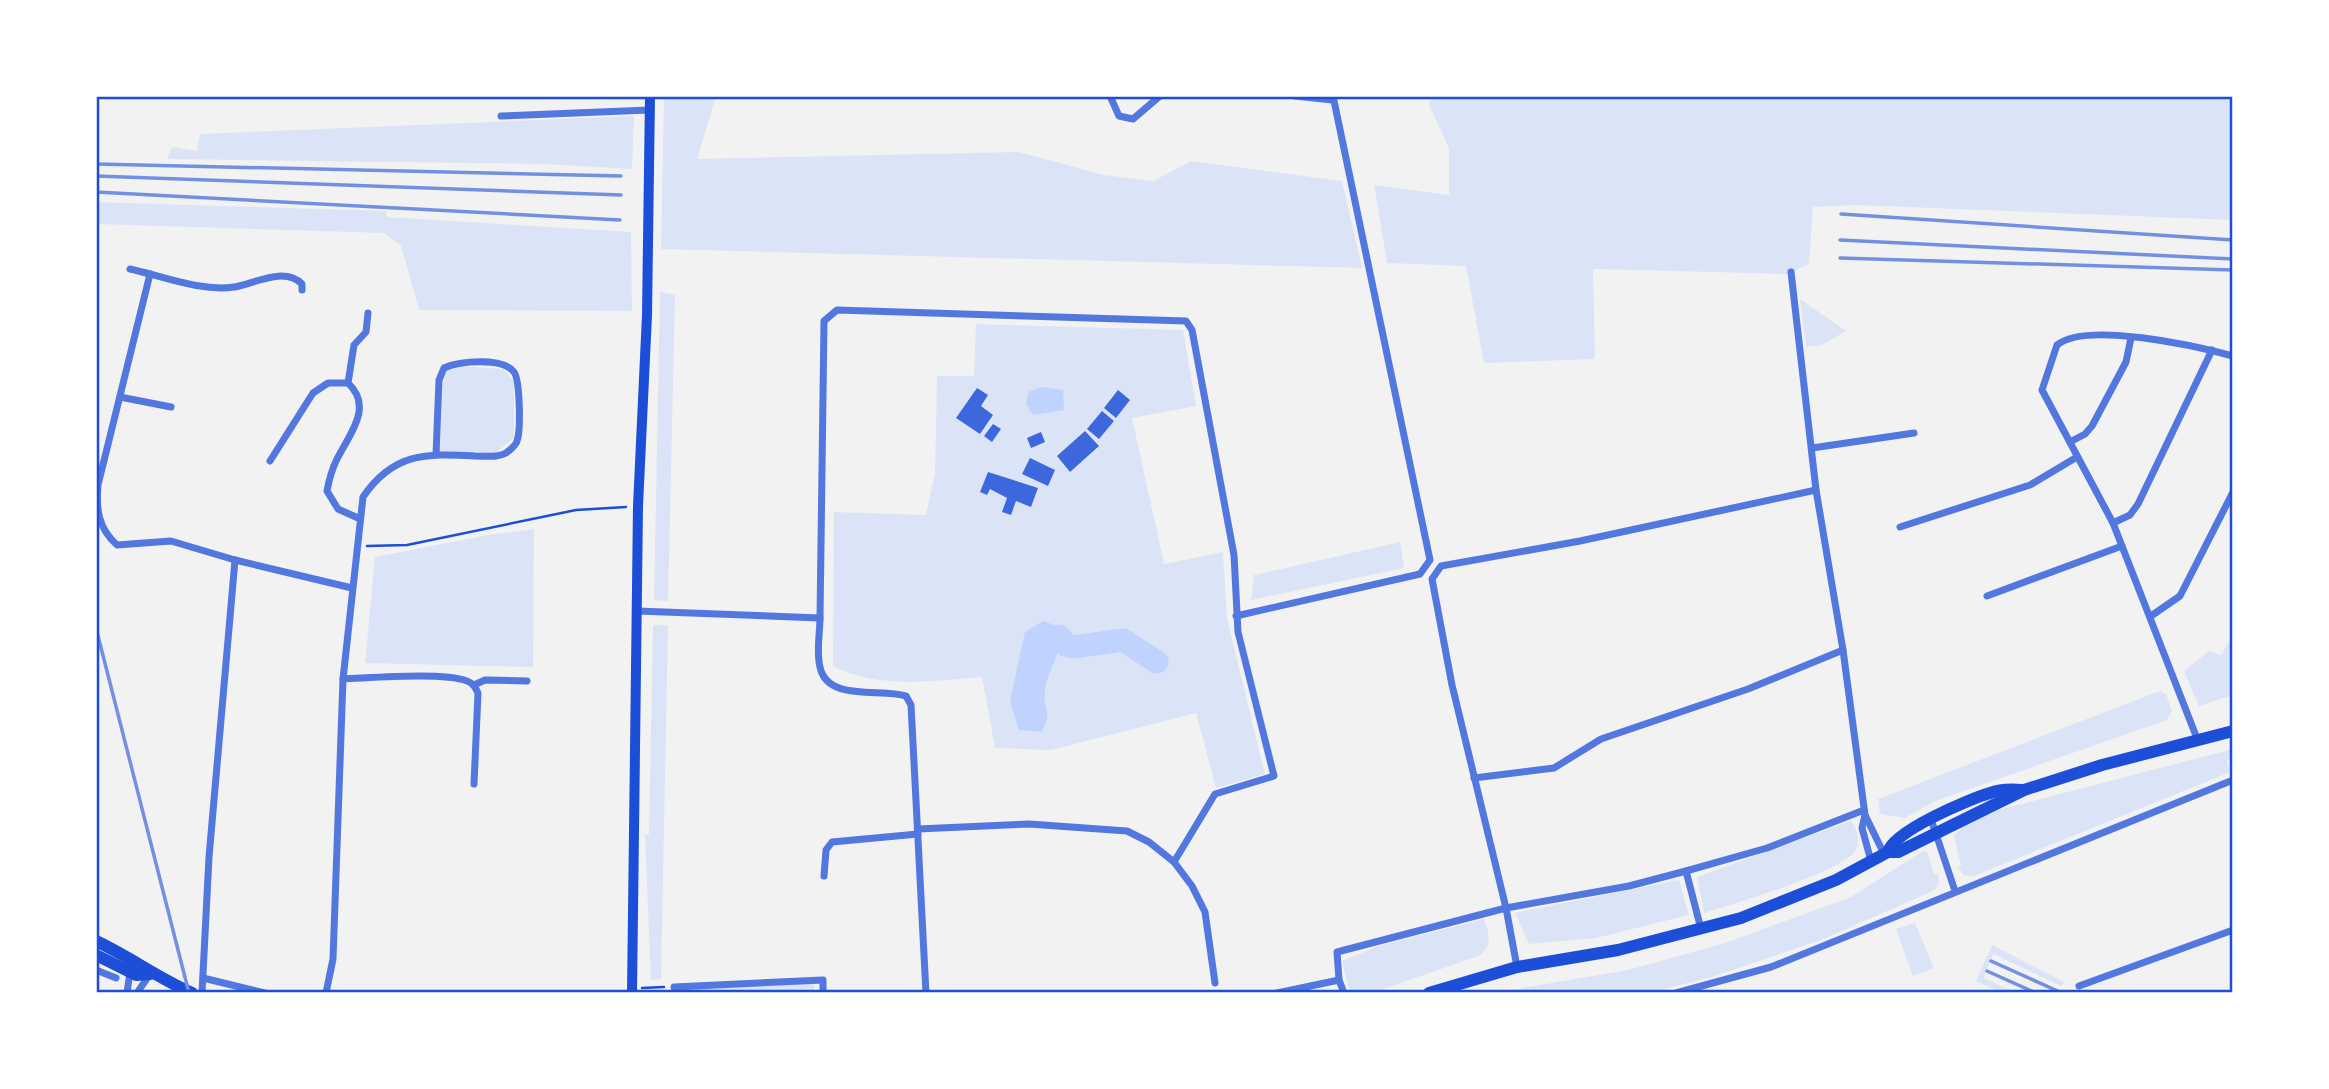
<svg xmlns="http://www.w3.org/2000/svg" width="2329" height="1089" font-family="Figtree,sans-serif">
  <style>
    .green { fill: #dbe4f7 }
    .water { fill: #bfd3fe }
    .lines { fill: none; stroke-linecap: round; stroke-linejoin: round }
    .river { stroke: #bfd3fe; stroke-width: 23 }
    .building { fill: #3d67dc }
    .path { stroke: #1d4ed8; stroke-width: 2.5 }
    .minor { stroke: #5277de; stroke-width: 7 }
    .secondary { stroke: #1d4ed8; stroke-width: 10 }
    .primary { stroke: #1d4ed8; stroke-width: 12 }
    .rail { stroke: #7290e2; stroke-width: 3.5 }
    .neatline { fill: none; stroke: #1d4ed8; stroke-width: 2.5 }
  </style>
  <rect width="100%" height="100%" fill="#f2f2f2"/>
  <!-- green -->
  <g class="green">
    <polygon points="664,96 716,96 697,159 1019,152 1104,175 1153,181 1192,161 1342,181 1362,268 661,249"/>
    <polygon points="1431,96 2233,96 2233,220 1855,205 1813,207 1809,264 1788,274 1593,269 1595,359 1484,363 1466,266 1387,263 1374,185 1449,195 1449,148 1429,105"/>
    <polygon points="634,116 632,169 544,164 167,159 172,147 197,151 200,134"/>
    <polygon points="96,202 386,211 387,217 631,232 632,311 419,310 401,246 384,233 96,224"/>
    <polygon points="660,292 675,295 668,601 654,600"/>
    <polygon points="1800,299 1846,331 1822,345 1806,347"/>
    <path d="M976,324L1183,330L1196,406L1132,418L1164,564L1223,552L1227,619L1265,774L1216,788L1196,713L1051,750L995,748L982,677C934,681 877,689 833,666L834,512L926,515L935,474L937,376H974Z"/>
    <polygon points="456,366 503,369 514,382 514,438 494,454 440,452 443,381 446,372"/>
    <polygon points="534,529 533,667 365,663 375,557 488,535"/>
    <polygon points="1400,542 1404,568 1251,600 1254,575"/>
    <polygon points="653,625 668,625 661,979 651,980 645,835 649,834"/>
    <polygon points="2233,635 2233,695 2199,706 2184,671 2209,651 2221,655"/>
    <polygon points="2160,691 2166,694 2172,711 2167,720 1935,801 1905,818 1880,814 1878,799"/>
    <polygon points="2233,749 2233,759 2227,761 2230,772 1974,876 1965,876 1957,867 1961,866 1954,835 1970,821 2002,809"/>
    <path d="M1851,821C1857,828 1861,842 1855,851C1842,872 1731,905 1704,913L1697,877Z"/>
    <polygon points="1923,851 1928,853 1934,875 1938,874 1939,881 1935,890 1821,940 1712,977 1648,993 1494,993 1628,970 1725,943 1851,897"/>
    <polygon points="1679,880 1689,915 1596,938 1529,944 1515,913"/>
    <path d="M1484,919C1489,934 1493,942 1481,955L1372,993H1350L1342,961L1379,946Z"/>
    <polygon points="1915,923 1934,968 1913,976 1896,929"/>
    <polygon points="1992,945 2064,982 2061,986 1993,954 1984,978 2016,993 2002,993 1976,981"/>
    <polygon points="814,983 814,993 667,993 668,991"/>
  </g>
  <!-- water -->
  <g class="water">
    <polygon points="1041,387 1063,390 1064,410 1033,415 1026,404 1028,392"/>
    <path d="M1043,621L1057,626C1064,657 1049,664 1045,690C1042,710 1053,709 1042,732L1019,730L1010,701L1025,632Z"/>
  </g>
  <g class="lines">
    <!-- river -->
    <polyline class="river" points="1059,636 1067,646 1073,647 1123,640 1157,662"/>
  </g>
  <!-- building -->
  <g class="building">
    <polygon points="977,388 988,395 981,406 993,415 980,434 956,418"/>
    <polygon points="1118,390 1130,400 1116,418 1104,408"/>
    <polygon points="1102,411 1114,421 1099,439 1087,429"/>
    <polygon points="993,424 1001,429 992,442 984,436"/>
    <polygon points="1085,431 1099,446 1070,472 1057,456"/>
    <polygon points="1041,432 1045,442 1031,448 1027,438"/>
    <polygon points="1030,458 1055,470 1048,486 1022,474"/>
    <polygon points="988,472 1038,488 1031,507 1016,501 1011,515 1002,512 1007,498 990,489 987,495 980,492"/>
  </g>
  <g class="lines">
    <!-- path -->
    <g class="path">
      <polyline points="367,546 407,545 576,510 626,507"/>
      <polyline points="642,988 664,987"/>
    </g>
    <!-- minor -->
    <g class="minor">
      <polyline points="1110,96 1119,116 1133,119 1160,96"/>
      <polyline points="1295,96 1332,100"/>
      <polyline points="501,116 649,110"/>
      <path d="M130,269C162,276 202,292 234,287C254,284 284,266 302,284V290"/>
      <polyline points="1791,272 1816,490 1843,650 1865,815 1862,828 1871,861"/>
      <path d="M150,274L98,485C96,509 98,528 117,545L171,541L235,560L352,588"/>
      <polyline points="348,383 354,345 366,332 368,313"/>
      <polyline points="120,397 171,407"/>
      <polyline points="2070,442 2085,434 2092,426 2126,362 2131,338"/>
      <polyline points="1812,448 1914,433"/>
      <path d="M270,461L313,393L328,383H348C374,407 349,435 337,459C332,469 329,480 327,491L338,509L358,518"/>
      <polyline points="2113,523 2130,515 2138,504 2212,350"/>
      <polyline points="1900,527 2030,485 2077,457"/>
      <polyline points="1987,596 2122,546"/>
      <polyline points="637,611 820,618 824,321 837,310 1186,321 1192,330 1234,555 1238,632 1274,776 1215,794 1174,862"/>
      <polyline points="1236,616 1420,574 1430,560 1333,96"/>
      <polyline points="2151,616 2180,596 2233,492"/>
      <path d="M820,618C820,633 816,652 820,667C827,702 881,688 906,696L911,705L926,993"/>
      <path d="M343,679C371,678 443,672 467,681C473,683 475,687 478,693L474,784"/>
      <polyline points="474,685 485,680 527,681"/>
      <path d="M2198,741L2113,523L2042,390L2057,345C2086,321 2196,346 2233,356"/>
      <polyline points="1474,778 1554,768 1601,739 1748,689 1843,650"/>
      <polyline points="1865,815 1884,854"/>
      <polyline points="1931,819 1955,891"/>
      <polyline points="918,829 1029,824 1127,831 1149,842 1174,862 1192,886 1205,912 1215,983"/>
      <polyline points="1686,871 1701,929"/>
      <polyline points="824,876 826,850 832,842 918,834"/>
      <polyline points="1517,967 1506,908 1452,685 1432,579 1441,566 1580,541 1816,490"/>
      <polyline points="96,970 116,978"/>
      <polyline points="203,978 265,993"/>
      <polyline points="2079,986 2233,930"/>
      <polyline points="674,987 823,980 823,993"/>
      <polyline points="127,993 130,972"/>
      <polyline points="137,993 150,974"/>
      <polyline points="202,993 209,857 235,560"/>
      <path d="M326,993L333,959L343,679L363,497C393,453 425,453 475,456C486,456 497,458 506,453C509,451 516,445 517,441C521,431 520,380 514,372C503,357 459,361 444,368L439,380L436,455"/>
      <polyline points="1277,993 1339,980"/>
      <polyline points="1344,993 1339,980 1337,952 1506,908 1629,886 1686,871 1767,848 1864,810"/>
      <polyline points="1676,993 1771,967 2233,780"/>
    </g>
    <!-- secondary -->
    <polyline class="secondary" points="632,993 638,506 647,315 650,96"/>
    <!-- primary -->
    <g class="primary">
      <path d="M1888,852C1892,832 1969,799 1990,793C2000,789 2011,789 2022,790"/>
      <path d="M96,941C130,957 158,978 192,993"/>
      <polyline points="96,955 136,975 150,974"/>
      <polyline points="1429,993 1517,967 1618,950 1741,918 1836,880 1888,852 1898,852 2024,790 2102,765 2233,731"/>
    </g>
    <!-- rail -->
    <g class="rail">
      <polyline points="96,164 621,176"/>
      <polyline points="96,176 621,195"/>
      <polyline points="96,192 620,220"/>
      <polyline points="1841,214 2233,240"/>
      <polyline points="1840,240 2233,259"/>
      <polyline points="1840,258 2233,270"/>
      <polyline points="96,628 189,993"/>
      <polyline points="1991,961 2062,993"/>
      <polyline points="1987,971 2036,993"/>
    </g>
  </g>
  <!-- border -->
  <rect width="2329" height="1089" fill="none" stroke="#ffffff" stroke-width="196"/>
  <rect x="98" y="98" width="2133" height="893" class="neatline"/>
</svg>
